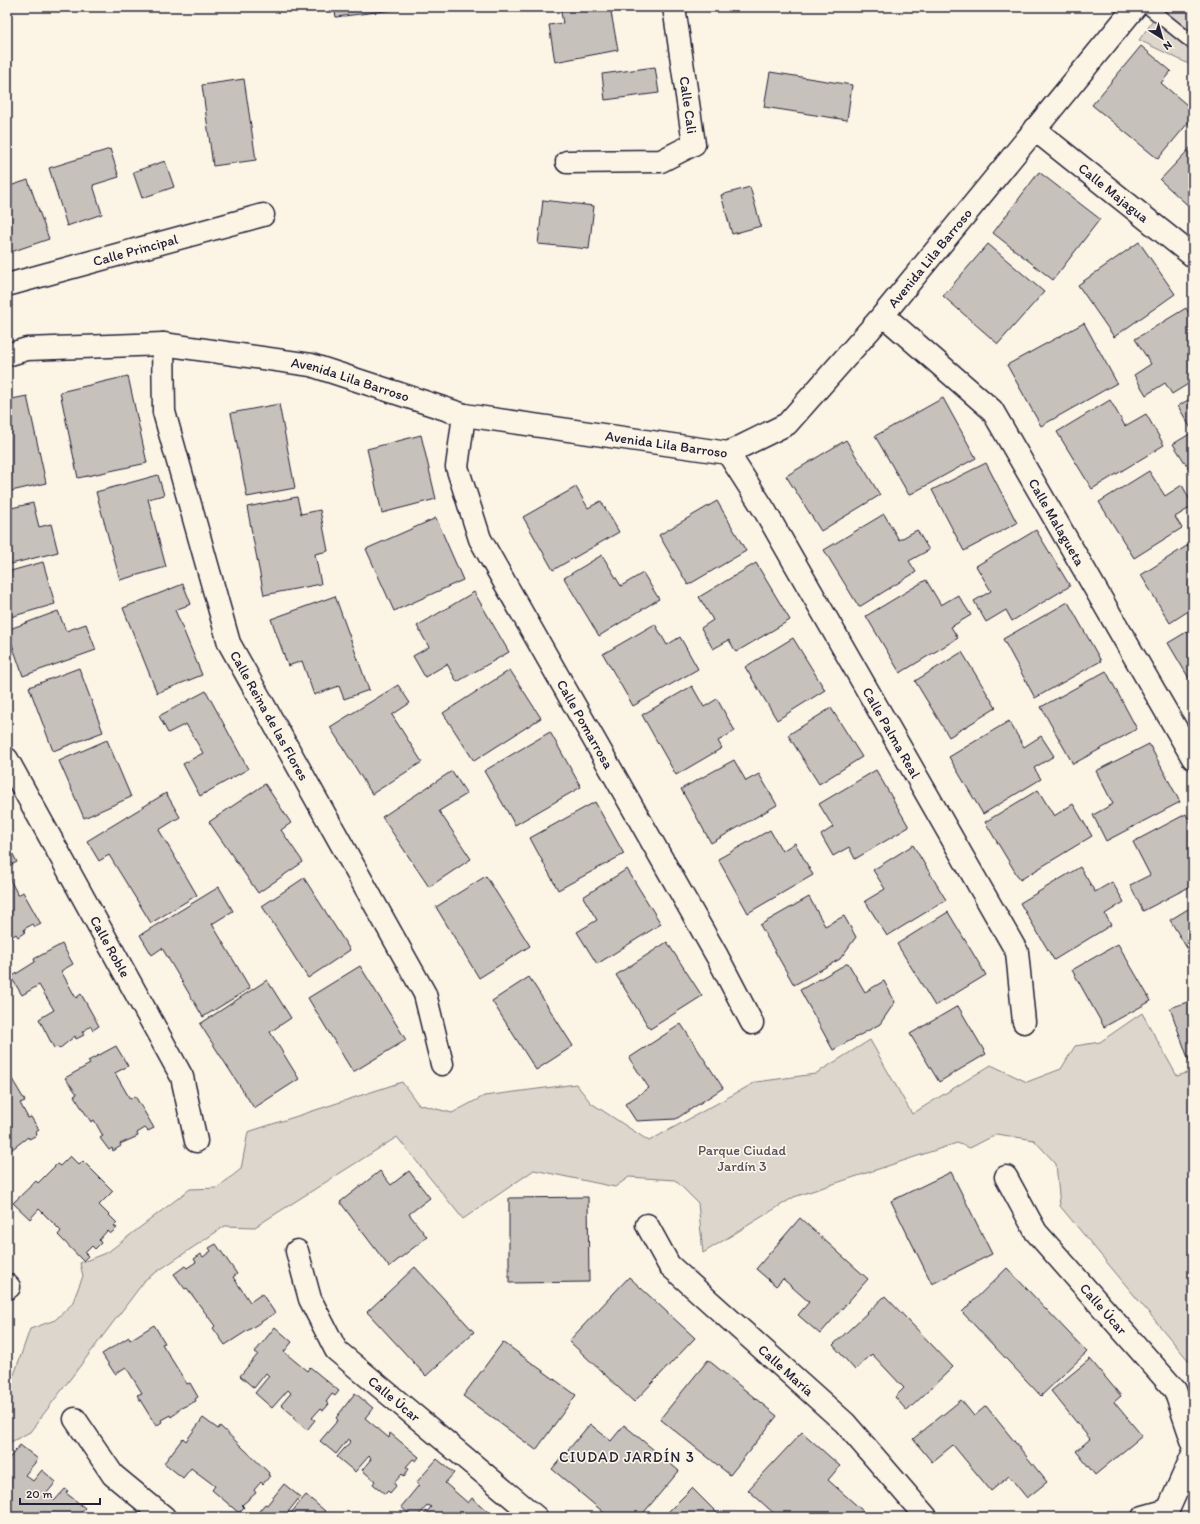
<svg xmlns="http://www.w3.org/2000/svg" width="1200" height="1524" font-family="Itim,sans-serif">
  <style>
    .green { fill: #dcd6cc; stroke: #7f7c84 }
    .building { fill: #c6c1bb; stroke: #22223b }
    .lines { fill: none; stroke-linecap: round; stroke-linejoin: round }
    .service-casing { stroke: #22223b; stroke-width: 16 }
    .minor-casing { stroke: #22223b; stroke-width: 25 }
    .service { stroke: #fcf5e5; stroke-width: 13 }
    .minor { stroke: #fcf5e5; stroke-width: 22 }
    .labels { text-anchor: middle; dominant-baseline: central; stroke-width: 3.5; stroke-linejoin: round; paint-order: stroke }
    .street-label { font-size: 14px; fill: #22223b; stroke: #fcf5e5 }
    .park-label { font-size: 14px; fill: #504f5f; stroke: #fcf5e5 }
    .neighbourhood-label { font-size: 15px; letter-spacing: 1px; fill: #22223b; stroke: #fcf5e5 }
  </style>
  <rect width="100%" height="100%" fill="#fcf5e5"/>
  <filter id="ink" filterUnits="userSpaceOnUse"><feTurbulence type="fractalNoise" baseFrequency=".025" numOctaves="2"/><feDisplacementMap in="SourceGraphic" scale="8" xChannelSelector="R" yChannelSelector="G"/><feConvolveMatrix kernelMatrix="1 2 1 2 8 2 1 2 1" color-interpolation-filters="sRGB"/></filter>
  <g filter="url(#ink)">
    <!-- green -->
    <g class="green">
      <polygon points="1163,7 1193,7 1193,66 1139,40"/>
      <polygon points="1142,1013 1177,1076 1193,1071 1193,1366 1060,1206 1056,1164 1034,1140 997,1134 970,1148 957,1143 794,1197 703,1253 698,1203 675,1180 629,1177 615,1187 534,1170 463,1219 397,1137 255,1227 225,1226 146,1279 30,1432 7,1444 7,1380 14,1375 30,1329 55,1320 72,1304 83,1276 80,1263 108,1252 190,1189 217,1188 241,1169 248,1132 402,1082 418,1104 452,1113 484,1096 576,1084 591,1103 649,1141 756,1082 815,1074 870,1040 912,1114 991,1065 1027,1082 1061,1069 1075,1046 1100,1042"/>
    </g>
    <!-- building -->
    <g class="building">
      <polygon points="334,7 393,7 393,10 336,17"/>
      <polygon points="560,7 610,7 618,50 555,62 549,25 563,23"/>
      <polygon points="1141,46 1171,71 1161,83 1193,110 1193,117 1158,159 1092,105"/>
      <polygon points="655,67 659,93 605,100 602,74"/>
      <polygon points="770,72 852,85 847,120 764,107"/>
      <polygon points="244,79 256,160 213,166 202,85"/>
      <polygon points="1193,145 1193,210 1160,180"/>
      <polygon points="110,149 119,177 93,185 102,214 67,226 49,168"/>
      <polygon points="165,161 174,187 142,198 133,172"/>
      <polygon points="1039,172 1100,219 1053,280 993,233"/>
      <polygon points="28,180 49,239 8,253 7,187"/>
      <polygon points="750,187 761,226 732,234 721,195"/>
      <polygon points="543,200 594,206 589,249 538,244"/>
      <polygon points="1139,242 1175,294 1114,337 1078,285"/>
      <polygon points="988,244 1044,292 998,344 943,296"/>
      <polygon points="1186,308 1193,320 1193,381 1172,394 1165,383 1146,395 1134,375 1151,364 1135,339"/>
      <polygon points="1084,323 1117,383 1041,426 1007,365"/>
      <polygon points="128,376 147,463 78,478 60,392"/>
      <polygon points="27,396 46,483 7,492 7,400"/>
      <polygon points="1193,397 1193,432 1178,406"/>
      <polygon points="943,398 976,458 909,495 875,436"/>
      <polygon points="1110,400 1125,426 1146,414 1164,445 1092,489 1057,432"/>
      <polygon points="279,404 295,488 247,497 231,413"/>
      <polygon points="1193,432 1193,475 1173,444"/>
      <polygon points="421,435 436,499 382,513 367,449"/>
      <polygon points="846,440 880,495 821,531 786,476"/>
      <polygon points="986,463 1017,523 964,551 932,490"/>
      <polygon points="1149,471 1165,496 1182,485 1193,506 1175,517 1182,528 1134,558 1099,502"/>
      <polygon points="158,475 164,495 148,499 166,567 120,580 96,492"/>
      <polygon points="576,487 588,508 601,501 619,532 553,570 523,517"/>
      <polygon points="297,497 301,514 320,510 328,551 315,554 321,584 264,595 247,507"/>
      <polygon points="717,501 746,551 688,585 659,535"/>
      <polygon points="33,503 39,527 51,524 58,552 7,565 7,509"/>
      <polygon points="884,514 899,540 917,530 929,550 909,561 916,572 859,607 824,550"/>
      <polygon points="436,518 463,580 394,611 366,549"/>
      <polygon points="1036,530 1070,586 1012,621 1006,610 986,622 974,601 991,591 976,566"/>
      <polygon points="1193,542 1193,608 1170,623 1141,575"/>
      <polygon points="602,555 621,586 643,573 659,599 599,636 564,578"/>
      <polygon points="43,562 55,604 7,618 7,572"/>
      <polygon points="756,563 790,620 736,652 729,640 713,649 701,628 713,620 699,597"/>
      <polygon points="926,580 941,605 958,595 971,615 951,627 958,638 900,673 866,616"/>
      <polygon points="183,584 191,604 175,610 202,675 157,693 123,608"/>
      <polygon points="474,592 509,652 457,682 447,664 425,677 413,656 429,647 417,626"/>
      <polygon points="335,596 369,690 344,699 339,686 314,695 302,661 288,666 271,619"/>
      <polygon points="1068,602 1101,661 1035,698 1003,639"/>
      <polygon points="58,611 66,631 86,624 96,650 23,676 7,630"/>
      <polygon points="655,624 667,645 680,637 698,669 633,706 603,654"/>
      <polygon points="1193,628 1193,685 1168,643"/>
      <polygon points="793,638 825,690 777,720 745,667"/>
      <polygon points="962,652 996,708 949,737 915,681"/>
      <polygon points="79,668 103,732 53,751 29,687"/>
      <polygon points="510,670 541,718 474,761 443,713"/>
      <polygon points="1106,671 1137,729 1073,764 1041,707"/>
      <polygon points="398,685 410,703 392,715 422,762 372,794 330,727"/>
      <polygon points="692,686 704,707 717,699 735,731 718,741 722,748 676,775 642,715"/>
      <polygon points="206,691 248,769 200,796 183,764 203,753 186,724 168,733 159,716"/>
      <polygon points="831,708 862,757 819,784 788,735"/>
      <polygon points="1009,721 1024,747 1041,736 1054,756 1034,768 1041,779 983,814 949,757"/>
      <polygon points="550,732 581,787 515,825 484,771"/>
      <polygon points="107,740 131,797 84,818 59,761"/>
      <polygon points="1149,744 1180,802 1106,841 1093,815 1113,804 1096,771"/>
      <polygon points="734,760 746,781 759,774 777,805 711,843 681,789"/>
      <polygon points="876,770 909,827 855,859 849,847 833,856 821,835 833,827 819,804"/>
      <polygon points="452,771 467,794 439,811 471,859 429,887 382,817"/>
      <polygon points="265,784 291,823 281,830 303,862 258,893 209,822"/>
      <polygon points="1038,790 1054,816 1073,804 1092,836 1020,880 985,822"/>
      <polygon points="166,793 180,817 159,830 197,895 151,923 109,855 99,861 87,841"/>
      <polygon points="595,802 624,854 558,890 530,838"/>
      <polygon points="1186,814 1193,828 1193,885 1143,911 1130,885 1150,875 1133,842"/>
      <polygon points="770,830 782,851 795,843 813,875 748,913 718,859"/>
      <polygon points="7,843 17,862 7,867"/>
      <polygon points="913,845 946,900 887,936 865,901 885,889 873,870"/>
      <polygon points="1080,867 1095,892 1112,882 1124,902 1105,914 1111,925 1054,960 1020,903"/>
      <polygon points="627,869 661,924 597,964 577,932 597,920 583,897"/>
      <polygon points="7,874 18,895 23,892 41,924 35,927 33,924 24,929 25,932 18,937 16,934 7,940 7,942"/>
      <polygon points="486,876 530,946 479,978 436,907"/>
      <polygon points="304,878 350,950 308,978 262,906"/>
      <polygon points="219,887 233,911 212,924 250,988 203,1017 162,948 152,955 140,935"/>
      <polygon points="809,897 825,926 844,916 856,937 840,959 794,985 760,925"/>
      <polygon points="1193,906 1193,958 1170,920"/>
      <polygon points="948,912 986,975 935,1006 897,944"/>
      <polygon points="667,942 702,996 650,1029 616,975"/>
      <polygon points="62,944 73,964 61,971 76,998 81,994 99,1026 93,1030 91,1026 82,1032 84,1035 76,1039 75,1036 59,1049 58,1047 54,1048 39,1019 54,1010 39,985 22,995 11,977 35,962 34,959"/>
      <polygon points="1118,944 1151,1001 1104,1027 1072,970"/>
      <polygon points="848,963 865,992 884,981 895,1002 880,1024 833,1050 800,990"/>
      <polygon points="360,966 406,1040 353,1072 308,998"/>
      <polygon points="529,977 573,1046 536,1070 492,1001"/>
      <polygon points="267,980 291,1018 270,1032 299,1079 254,1108 200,1024"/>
      <polygon points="1193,1000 1193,1060 1189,1061 1170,1008"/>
      <polygon points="958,1006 986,1054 939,1082 910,1034"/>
      <polygon points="681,1024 723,1088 676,1119 636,1121 625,1104 649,1088 629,1058"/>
      <polygon points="116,1046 128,1066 115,1073 130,1099 135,1096 154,1128 148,1131 145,1128 137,1133 138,1136 120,1144 121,1146 113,1151 112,1148 109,1150 100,1138 103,1136 94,1120 91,1122 74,1096 77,1094 65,1078 90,1064 88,1061"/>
      <polygon points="7,1074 9,1074 25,1101 20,1103 28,1118 31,1117 39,1130 36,1132 37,1135 29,1139 28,1137 11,1150 10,1147 7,1149"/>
      <polygon points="70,1156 79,1165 83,1161 113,1191 99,1205 117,1223 114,1226 117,1228 110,1234 107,1231 99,1240 101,1243 95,1249 92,1246 85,1253 88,1256 83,1261 58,1235 61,1231 39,1209 30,1219 13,1203 36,1181 38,1183 57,1164 60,1166"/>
      <polygon points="380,1171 391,1185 409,1171 430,1198 409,1214 427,1237 389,1267 340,1202"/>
      <polygon points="951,1172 992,1254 932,1284 891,1201"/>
      <polygon points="588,1197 589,1282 509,1283 509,1198"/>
      <polygon points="800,1218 868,1279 820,1334 798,1315 809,1302 783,1279 776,1286 756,1269"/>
      <polygon points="216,1244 237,1274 233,1277 250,1302 262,1294 275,1313 225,1345 213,1328 215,1326 187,1288 185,1289 174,1274 185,1266 187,1268 196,1262 194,1259 201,1254 203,1257 211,1251 209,1248"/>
      <polygon points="415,1267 474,1332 426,1376 367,1312"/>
      <polygon points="1007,1268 1087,1352 1041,1396 962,1312"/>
      <polygon points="629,1277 695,1338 634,1402 569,1341"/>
      <polygon points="885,1296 953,1367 907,1411 895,1397 904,1388 872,1354 855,1370 833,1345"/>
      <polygon points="154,1325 165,1343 162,1344 187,1384 190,1383 198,1397 195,1399 196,1401 177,1410 178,1412 171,1417 170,1415 161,1420 162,1422 156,1426 137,1395 142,1393 126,1367 115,1374 102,1354 129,1337 130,1340"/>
      <polygon points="275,1327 292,1342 284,1352 307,1371 310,1367 339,1391 335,1396 332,1394 326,1402 329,1404 323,1411 320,1409 312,1418 315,1420 307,1430 293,1418 294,1416 281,1405 291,1393 288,1390 272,1408 255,1393 269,1376 266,1373 254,1388 240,1376 258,1354 255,1352"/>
      <polygon points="503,1342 576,1395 536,1450 463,1396"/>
      <polygon points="1090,1359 1121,1396 1114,1402 1142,1436 1095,1475 1076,1451 1090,1439 1051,1391"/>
      <polygon points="708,1360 777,1416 730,1475 660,1419"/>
      <polygon points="355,1393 373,1408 365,1418 389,1438 390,1433 419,1457 416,1461 413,1459 406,1467 409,1469 404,1476 402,1474 394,1483 396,1486 390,1493 388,1491 385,1494 373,1484 375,1481 362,1470 371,1459 369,1456 355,1472 337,1457 351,1441 348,1439 336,1454 320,1441 338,1420 336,1418"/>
      <polygon points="961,1400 974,1416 986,1406 1047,1482 1027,1498 1009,1476 991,1491 953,1445 932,1462 913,1439"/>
      <polygon points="203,1418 218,1429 220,1426 269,1473 268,1475 270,1476 263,1484 261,1482 254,1490 256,1493 242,1505 244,1507 239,1513 212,1490 215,1486 191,1468 183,1478 164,1463 183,1438 186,1441"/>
      <polygon points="590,1424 611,1441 624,1425 679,1471 640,1517 609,1517 552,1469"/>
      <polygon points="802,1432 840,1466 828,1480 863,1511 858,1517 778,1517 748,1490"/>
      <polygon points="20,1445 38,1459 25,1475 33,1481 42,1470 56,1482 46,1494 55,1500 65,1489 68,1491 66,1493 85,1508 77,1517 7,1517 7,1461"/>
      <polygon points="437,1459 454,1473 445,1483 468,1503 472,1498 494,1517 422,1517 431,1507 428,1505 417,1517 413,1517 401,1507 419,1485 416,1483"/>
      <polygon points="284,1484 300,1497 288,1512 290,1514 306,1495 325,1511 320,1517 254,1517 265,1504 267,1505"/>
      <polygon points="692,1488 721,1517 663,1517"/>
    </g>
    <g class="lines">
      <defs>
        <polyline id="service" points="1148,7 1193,43"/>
        <g id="minor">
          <path id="s1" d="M1034,129L1193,256"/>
          <polyline points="567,162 661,161 694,144 674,7"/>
          <path id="s2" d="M7,285L263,215"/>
          <path id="s3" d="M883,315L992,410L1193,758"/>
          <path id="s4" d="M163,344L164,412L229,643L425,994L442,1064"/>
          <path id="s5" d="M7,355L27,349L163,344L311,365L464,415L728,453L787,424L883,315L1135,7"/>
          <path id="s6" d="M464,415L457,467L480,539L717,956L752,1023"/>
          <path id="s7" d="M728,453L765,511L1017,952L1024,1022"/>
          <path id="s8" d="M7,759L182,1077L196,1141"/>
          <path id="s9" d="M1006,1177L1036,1232L1175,1390L1193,1443"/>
          <path id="s10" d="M647,1225L669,1265L845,1423L926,1517"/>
          <path id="s11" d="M297,1251L310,1299L336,1350L536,1517"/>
          <polyline points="7,1285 9,1287"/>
          <polyline points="75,1419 113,1475 164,1517"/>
          <polyline points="1143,1517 1168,1510 1193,1454"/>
        </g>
      </defs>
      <!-- service casing -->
      <use href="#service" class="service-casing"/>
      <!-- minor casing -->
      <use href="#minor" class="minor-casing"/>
      <!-- service -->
      <use href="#service" class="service"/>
      <!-- minor -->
      <use href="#minor" class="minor"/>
    </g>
  </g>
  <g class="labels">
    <!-- street labels -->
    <g class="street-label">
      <text transform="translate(688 105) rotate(82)">Calle Cali</text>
      <text stroke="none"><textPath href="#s1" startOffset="102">Calle Majagua</textPath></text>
      <text stroke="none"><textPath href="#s2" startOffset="133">Calle Principal</textPath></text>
      <text stroke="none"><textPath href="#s5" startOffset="1019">Avenida Lila Barroso</textPath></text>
      <text stroke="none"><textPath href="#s5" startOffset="348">Avenida Lila Barroso</textPath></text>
      <text stroke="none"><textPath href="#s5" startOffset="672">Avenida Lila Barroso</textPath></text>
      <text stroke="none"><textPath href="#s3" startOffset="274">Calle Malagueta</textPath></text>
      <text stroke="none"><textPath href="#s4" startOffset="391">Calle Reina de las Flores</textPath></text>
      <text stroke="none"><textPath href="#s6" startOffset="341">Calle Pomarrosa</textPath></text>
      <text stroke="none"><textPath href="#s7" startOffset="324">Calle Palma Real</textPath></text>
      <text stroke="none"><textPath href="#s8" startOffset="214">Calle Roble</textPath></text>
      <text stroke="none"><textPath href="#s9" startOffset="165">Calle Úcar</textPath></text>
      <text stroke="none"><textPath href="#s10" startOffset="203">Calle María</textPath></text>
      <text stroke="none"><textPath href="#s11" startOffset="183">Calle Úcar</textPath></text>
    </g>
    <!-- park labels -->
    <g class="park-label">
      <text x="742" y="1150">Parque Ciudad<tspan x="742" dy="16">Jardín 3</tspan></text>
    </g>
    <!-- neighbourhood labels -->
    <g class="neighbourhood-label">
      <text x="627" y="1457">CIUDAD JARDÍN 3</text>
    </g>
  </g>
  <!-- margin -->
  <rect width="1200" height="1524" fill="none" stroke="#fcf5e5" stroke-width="24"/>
  <rect x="12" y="12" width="1176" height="1500" fill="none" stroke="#22223b" stroke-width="1.5" filter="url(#ink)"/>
  <!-- north arrow -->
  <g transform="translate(1162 38) rotate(143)" stroke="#fcf5e5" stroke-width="3" paint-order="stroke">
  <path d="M0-3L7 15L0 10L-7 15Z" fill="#22223b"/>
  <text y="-6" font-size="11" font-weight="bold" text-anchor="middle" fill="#22223b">N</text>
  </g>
  <!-- scale -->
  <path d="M20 1498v6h80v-6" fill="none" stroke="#22223b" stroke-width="2"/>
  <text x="26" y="1498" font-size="12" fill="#22223b" stroke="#fcf5e5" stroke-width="3" paint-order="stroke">20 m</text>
</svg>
